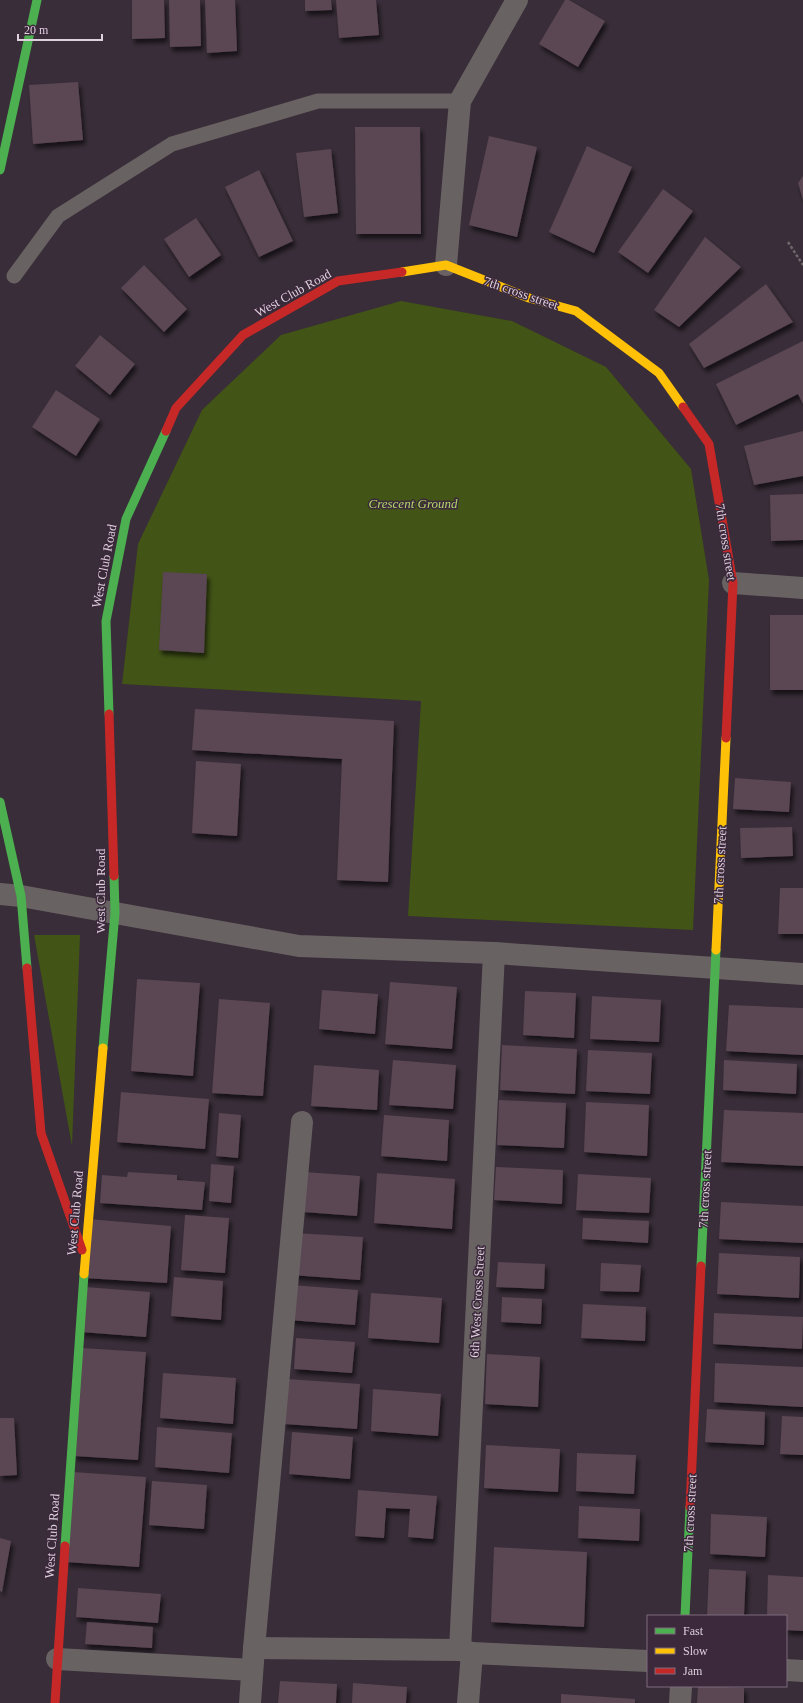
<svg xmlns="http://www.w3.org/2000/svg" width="803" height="1703" font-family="'Times New Roman',serif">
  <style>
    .green { fill: #425416 }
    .building { fill: #5a4652; filter: url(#shadow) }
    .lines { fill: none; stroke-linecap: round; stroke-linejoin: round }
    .path { stroke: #6e686a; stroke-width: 2.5; stroke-dasharray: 3 2; stroke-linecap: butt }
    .lane { stroke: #686362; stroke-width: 15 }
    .street { stroke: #686362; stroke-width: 22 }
    .fast { stroke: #4caf50; stroke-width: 9 }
    .slow { stroke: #ffc107; stroke-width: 9 }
    .jam { stroke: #c62828; stroke-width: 9 }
    .labels { text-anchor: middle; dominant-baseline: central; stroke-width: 3; stroke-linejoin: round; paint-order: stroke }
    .street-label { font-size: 13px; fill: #ded1dd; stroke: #3c293c }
    .park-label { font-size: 13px; font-style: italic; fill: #b1da69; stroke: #3c293c }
  </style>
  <defs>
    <filter id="shadow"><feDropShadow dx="2.5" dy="4.5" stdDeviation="2" flood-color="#0009"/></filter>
  </defs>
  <rect width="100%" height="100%" fill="#382d38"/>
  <!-- green -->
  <g class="green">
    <polygon points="401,301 512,321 606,367 691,469 709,580 693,930 408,916 421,701 122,684 138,544 202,410 281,335"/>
    <polygon points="34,935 80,935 72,1146"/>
  </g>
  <!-- building -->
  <g class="building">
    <polygon points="132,0 164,0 165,38 132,39"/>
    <polygon points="169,0 200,0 201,46 170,47"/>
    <polygon points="205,0 235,0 237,51 207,53"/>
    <polygon points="305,0 331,0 332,10 305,11"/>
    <polygon points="336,0 376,0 379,35 339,38"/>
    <polygon points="565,0 569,0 605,21 578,67 539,44"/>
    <polygon points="78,82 83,140 33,144 29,85"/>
    <polygon points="355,127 420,127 421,234 356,234"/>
    <polygon points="489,136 537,147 517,237 469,225"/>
    <polygon points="587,146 632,167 594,253 549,232"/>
    <polygon points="331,149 338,213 304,217 296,153"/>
    <polygon points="259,170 293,241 259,257 225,187"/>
    <polygon points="803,176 803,200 798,183"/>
    <polygon points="663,189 693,211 648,273 618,252"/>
    <polygon points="196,218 221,255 189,277 164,239"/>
    <polygon points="705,237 741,267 679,327 654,310"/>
    <polygon points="144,265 187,309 164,332 121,288"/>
    <polygon points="766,284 793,322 704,368 689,344"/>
    <polygon points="100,335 135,364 110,395 75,366"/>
    <polygon points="803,341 803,404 798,394 736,425 716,384"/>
    <polygon points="56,390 100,419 76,456 32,427"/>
    <polygon points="803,431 803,476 754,485 744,446"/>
    <polygon points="803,494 803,540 771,541 770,495"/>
    <polygon points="163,572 207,574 204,653 159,650"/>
    <rect x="770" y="615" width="33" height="75"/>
    <polygon points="195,709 394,721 388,882 337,880 342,759 192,750"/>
    <polygon points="196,761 241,764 237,836 192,833"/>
    <polygon points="735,778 791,782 789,812 733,809"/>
    <polygon points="792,827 793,856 741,858 740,828"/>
    <polygon points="780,888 803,888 803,934 778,934"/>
    <polygon points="137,979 200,983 193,1076 131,1071"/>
    <polygon points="390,982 457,987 452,1049 385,1044"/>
    <polygon points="322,990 378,994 375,1034 319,1029"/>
    <polygon points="525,991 576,993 574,1038 523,1035"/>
    <polygon points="592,996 661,1000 659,1042 590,1039"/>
    <polygon points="219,999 270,1003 263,1096 212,1093"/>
    <polygon points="729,1005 803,1008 803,1055 726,1051"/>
    <polygon points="502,1045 577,1049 575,1094 500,1090"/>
    <polygon points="588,1050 652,1053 650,1094 586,1091"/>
    <polygon points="393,1060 456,1065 453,1109 389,1105"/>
    <polygon points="724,1060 797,1064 796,1094 723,1090"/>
    <polygon points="314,1065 379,1070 377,1110 311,1106"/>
    <polygon points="121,1092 209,1099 205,1149 117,1142"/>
    <polygon points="499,1100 566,1103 564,1148 497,1145"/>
    <polygon points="586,1102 649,1105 647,1156 584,1152"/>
    <polygon points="724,1110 803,1113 803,1166 721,1162"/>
    <polygon points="219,1113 241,1115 238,1158 216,1156"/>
    <polygon points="384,1115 449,1120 447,1161 381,1156"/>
    <polygon points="211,1164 234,1166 231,1203 209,1201"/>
    <polygon points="496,1167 563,1170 562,1204 494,1200"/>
    <polygon points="128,1172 177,1175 177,1180 205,1182 202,1210 100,1203 102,1175 127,1177"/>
    <polygon points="305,1172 360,1176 357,1216 303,1212"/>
    <polygon points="377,1173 455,1179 452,1229 374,1223"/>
    <polygon points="578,1174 651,1178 649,1213 576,1210"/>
    <polygon points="721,1202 803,1206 803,1243 719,1239"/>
    <polygon points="185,1215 229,1218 225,1273 181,1270"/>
    <polygon points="583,1218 649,1221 648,1243 582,1239"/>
    <polygon points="88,1219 171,1226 167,1283 84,1278"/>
    <polygon points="294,1233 363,1237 360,1280 291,1275"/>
    <polygon points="719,1253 800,1257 799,1298 717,1294"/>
    <polygon points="498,1262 545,1264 544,1289 496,1287"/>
    <polygon points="601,1263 641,1265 639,1292 600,1291"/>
    <polygon points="174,1277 223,1281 221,1320 171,1316"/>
    <polygon points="291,1285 358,1290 355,1325 288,1320"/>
    <polygon points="85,1287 150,1292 146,1337 81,1332"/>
    <polygon points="371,1293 442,1298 439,1343 368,1338"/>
    <polygon points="502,1297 542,1299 541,1324 501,1322"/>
    <polygon points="583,1304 646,1307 645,1341 581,1338"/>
    <polygon points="714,1313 803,1317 802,1349 713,1344"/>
    <polygon points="296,1338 355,1342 352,1373 294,1369"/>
    <polygon points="82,1348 146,1352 138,1460 74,1456"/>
    <polygon points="487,1354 540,1357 538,1407 485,1404"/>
    <polygon points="715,1363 803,1367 803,1407 714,1402"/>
    <polygon points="163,1373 236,1378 233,1424 160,1418"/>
    <polygon points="287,1379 360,1384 357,1429 284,1424"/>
    <polygon points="373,1389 441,1394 438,1436 371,1431"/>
    <polygon points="707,1409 765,1412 764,1445 705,1442"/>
    <polygon points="782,1416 803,1417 803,1455 780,1454"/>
    <polygon points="0,1418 14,1418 17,1475 0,1476"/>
    <polygon points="157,1427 232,1433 229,1473 155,1467"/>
    <polygon points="292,1432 353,1437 350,1479 289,1474"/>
    <polygon points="486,1445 560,1449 558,1492 484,1488"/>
    <polygon points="577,1453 636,1455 634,1494 576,1491"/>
    <polygon points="73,1472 146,1477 139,1567 66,1562"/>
    <polygon points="152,1481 207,1485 204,1529 149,1525"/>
    <polygon points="358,1490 437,1496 433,1539 408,1537 410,1509 386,1508 384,1538 355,1536"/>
    <polygon points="579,1506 640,1509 639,1541 578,1538"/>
    <polygon points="711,1514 767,1517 765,1557 710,1554"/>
    <polygon points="0,1538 11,1541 2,1592 0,1591"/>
    <polygon points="494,1547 587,1552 584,1627 491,1622"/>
    <polygon points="709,1569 746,1571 744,1616 707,1616"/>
    <polygon points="768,1575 803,1577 803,1631 786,1630 786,1616 767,1616"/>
    <polygon points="78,1588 161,1594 158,1623 76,1617"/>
    <polygon points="87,1622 153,1627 152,1648 85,1644"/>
    <polygon points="280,1681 337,1684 336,1703 278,1703"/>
    <polygon points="353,1683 407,1687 406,1703 352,1703"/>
    <polygon points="698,1686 744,1688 744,1703 697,1703"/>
    <polygon points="561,1694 635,1699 635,1703 561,1703"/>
  </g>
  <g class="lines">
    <!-- path -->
    <polyline class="path" points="788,242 803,265"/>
    <!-- lane -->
    <polyline class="lane" points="14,276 58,216 172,144 318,101 460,101"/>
    <!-- street -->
    <g class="street">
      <polyline points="446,265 460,101 517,0"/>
      <polyline points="733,583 803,588"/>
      <polyline points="0,894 21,896 115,913 299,946 494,953 803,974"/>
      <polyline points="254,1648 460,1650 472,1653 648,1661"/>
      <polyline points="460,1650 494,953"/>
      <polyline points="57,1659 252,1670"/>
      <polyline points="786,1670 803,1671"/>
      <polyline points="250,1703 254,1648 302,1122"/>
      <polyline points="468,1703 472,1653"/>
      <polyline points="680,1703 681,1686"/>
    </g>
    <!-- fast -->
    <g class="fast">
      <polyline points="0,170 37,0"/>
      <polyline points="109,714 106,621 126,519 166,431"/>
      <polyline points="0,802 21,896 27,968"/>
      <polyline points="103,1048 115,913 114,876"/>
      <polyline points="701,1266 716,950"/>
      <polyline points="65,1546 84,1274"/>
      <polyline points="685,1616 690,1507"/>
    </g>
    <!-- slow -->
    <g class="slow">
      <polyline points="402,272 446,265 529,298 576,311 659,373 683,407"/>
      <polyline points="716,950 726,738"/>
      <polyline points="84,1274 103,1048"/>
    </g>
    <!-- jam -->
    <g class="jam">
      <polyline points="683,407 709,444 733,583 726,738"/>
      <polyline points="166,431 176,408 243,335 338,281 402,272"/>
      <polyline points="109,714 114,876"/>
      <polyline points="27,968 41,1133 82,1250"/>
      <polyline points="690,1507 701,1266"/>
      <polyline points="55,1703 65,1546"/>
    </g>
  </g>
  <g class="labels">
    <!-- street labels -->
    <g class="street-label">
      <text transform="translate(293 293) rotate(-29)">West Club Road</text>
      <text transform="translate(521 293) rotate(19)">7th cross street</text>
      <text transform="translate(726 542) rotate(81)">7th cross street</text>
      <text transform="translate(104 566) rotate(-79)">West Club Road</text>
      <text transform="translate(720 865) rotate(-87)">7th cross street</text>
      <text transform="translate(100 891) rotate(-90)">West Club Road</text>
      <text transform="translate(705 1189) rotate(-87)">7th cross street</text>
      <text transform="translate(75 1213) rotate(-85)">West Club Road</text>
      <text transform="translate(477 1302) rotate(-87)">6th West Cross Street</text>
      <text transform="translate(690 1513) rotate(-87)">7th cross street</text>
      <text transform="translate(52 1536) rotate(-86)">West Club Road</text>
    </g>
    <!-- park labels -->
    <g class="park-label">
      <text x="413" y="503">Crescent Ground</text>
    </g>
  </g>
  <!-- legend -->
  <rect x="647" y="1615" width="140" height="72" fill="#3c293c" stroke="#7d6c7c"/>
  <rect x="655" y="1628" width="20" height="6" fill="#4caf50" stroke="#7d6c7c"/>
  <text x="683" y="1635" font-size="12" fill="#ded1dd">Fast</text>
  <rect x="655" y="1648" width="20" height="6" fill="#ffc107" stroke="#7d6c7c"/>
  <text x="683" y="1655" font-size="12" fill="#ded1dd">Slow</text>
  <rect x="655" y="1668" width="20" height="6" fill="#c62828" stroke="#7d6c7c"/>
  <text x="683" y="1675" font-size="12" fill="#ded1dd">Jam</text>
  <!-- scale -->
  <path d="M18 34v6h84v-6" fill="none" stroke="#ded1dd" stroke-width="2"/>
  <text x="24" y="34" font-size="12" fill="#ded1dd" stroke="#3c293c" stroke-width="3" paint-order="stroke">20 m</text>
</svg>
